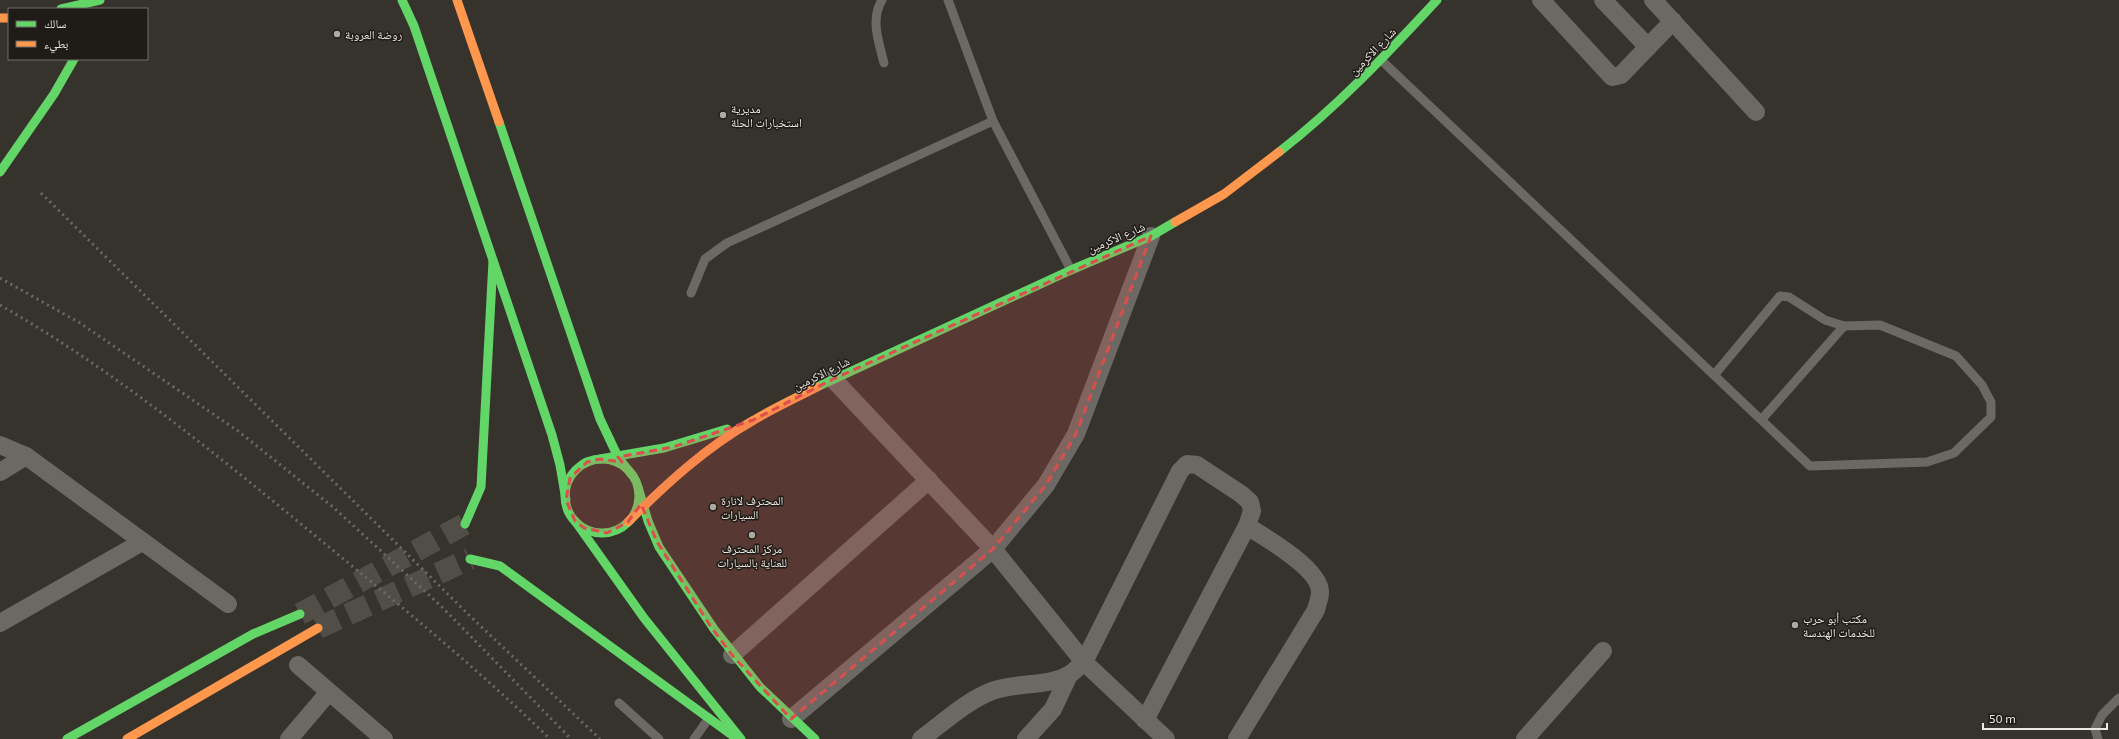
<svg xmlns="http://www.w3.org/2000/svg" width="2119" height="739" font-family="'Exo 2','Noto Naskh Arabic',sans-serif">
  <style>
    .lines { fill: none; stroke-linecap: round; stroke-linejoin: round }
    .secondary-tunnel { stroke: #514e48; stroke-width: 22; stroke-dasharray: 22 11; stroke-linecap: butt }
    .lane { stroke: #6c6964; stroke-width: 9 }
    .street { stroke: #6c6964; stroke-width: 18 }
    .fast { stroke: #63d668; stroke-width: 9 }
    .slow { stroke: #ff974d; stroke-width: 9 }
    .rail { stroke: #6c6a65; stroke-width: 3; stroke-dasharray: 2 4; stroke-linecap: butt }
    .marked { fill: #da4e4d; fill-opacity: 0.2; stroke: #da4e4d; stroke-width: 3; stroke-dasharray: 8 5; stroke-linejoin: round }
    .poi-dot { fill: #aca8a2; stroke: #1f1c17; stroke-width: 1.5 }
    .labels { text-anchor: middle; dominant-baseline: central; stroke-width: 3; stroke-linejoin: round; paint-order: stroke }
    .poi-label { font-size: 12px; fill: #ebe7e1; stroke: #1f1c17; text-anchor: start }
    .street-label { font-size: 12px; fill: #ebe7e1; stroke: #1f1c17 }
  </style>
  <rect width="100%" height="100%" fill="#36332d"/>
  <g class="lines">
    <!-- secondary-tunnel -->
    <g class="secondary-tunnel">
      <polyline points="300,614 465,524"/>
      <polyline points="318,628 470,559"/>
    </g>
    <!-- lane -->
    <g class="lane">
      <path d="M882,0C870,19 879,43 884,63"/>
      <polyline points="948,0 993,121 1071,270"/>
      <polyline points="1381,60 1810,466 1927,462 1954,453 1991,417 1991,402 1982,385 1956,356 1880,325 1844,326 1825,320 1789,297 1780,296 1715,374"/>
      <polyline points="691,293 705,259 727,243 993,121"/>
      <polyline points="1762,419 1844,326"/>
      <polyline points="619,703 659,739"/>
      <polyline points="694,739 709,718"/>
      <polyline points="2098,739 2095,729 2102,715 2119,698"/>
    </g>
    <!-- street -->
    <g class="street">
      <polyline points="1541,0 1612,77 1621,75 1673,21"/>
      <polyline points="1603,0 1648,47"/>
      <polyline points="1653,0 1756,112"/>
      <polyline points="833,379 993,549 1084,662 1166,739"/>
      <polyline points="0,445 26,456 228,604"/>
      <polyline points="0,472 26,456"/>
      <polyline points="0,623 142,542"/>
      <polyline points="732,655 929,480"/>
      <polyline points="298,665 384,739"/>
      <polyline points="791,719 993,549 1046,485 1076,434 1151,236"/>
      <polyline points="289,739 329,692"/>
      <path d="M921,739C943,723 966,701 992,691C1016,682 1051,687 1070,674C1075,671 1079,666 1084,662L1180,471L1187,464L1197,465L1241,494L1250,502L1252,511L1247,526L1145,720"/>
      <polyline points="1026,739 1053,709 1069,675"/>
      <path d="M1237,739L1316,610C1317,605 1320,598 1320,593C1322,570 1265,537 1247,526"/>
      <polyline points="1525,739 1603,651"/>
    </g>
    <!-- fast -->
    <g class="fast">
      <polyline points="402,0 414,26 552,435 560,465 566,500"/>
      <polyline points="61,9 100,0"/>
      <polyline points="499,122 600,419 618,457 632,475"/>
      <path d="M1279,152C1337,107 1387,54 1437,0"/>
      <polyline points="0,172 54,94 74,59"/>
      <polyline points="817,387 1071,270 1151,236 1175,222"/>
      <polyline points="600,459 664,448 727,429"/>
      <circle cx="602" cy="496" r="37"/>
      <polyline points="638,487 648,521 659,547 714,629 760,687 815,739"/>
      <polyline points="575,521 644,618 741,739"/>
      <polyline points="465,524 481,487 493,261"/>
      <polyline points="470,559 500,566 736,738"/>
      <polyline points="67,739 253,634 300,614"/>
    </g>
    <!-- slow -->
    <g class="slow">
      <polyline points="457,0 499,122"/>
      <polyline points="0,18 9,18"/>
      <polyline points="1175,222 1224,194 1279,152"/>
      <path d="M628,522C666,484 706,447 754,420C774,408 796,398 817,387"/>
      <polyline points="127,739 318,628"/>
    </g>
    <!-- rail -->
    <g class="rail">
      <polyline points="41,193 471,617 600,739"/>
      <polyline points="0,278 80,323 238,431 333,507 442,607 571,739"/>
      <path d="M0,305C115,371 216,454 318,538C397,603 477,668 550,739"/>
    </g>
  </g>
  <!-- marked area -->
  <path class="marked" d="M1151,236L1076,434L1046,485L993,549L791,719L732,655L711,627L657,542L641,504L628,522L607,533L584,528L575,521L566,500L570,478L587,462L600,459L622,462L618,457L673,447L753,420L833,379Z"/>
  <!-- markers -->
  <g class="poi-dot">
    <circle cx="337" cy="34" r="4"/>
    <circle cx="723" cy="115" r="4"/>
    <circle cx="713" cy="507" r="4"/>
    <circle cx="752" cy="535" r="4"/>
    <circle cx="1795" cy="625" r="4"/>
  </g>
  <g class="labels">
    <!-- poi labels -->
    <g class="poi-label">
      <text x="345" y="34">روضة العروبة</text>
      <text x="731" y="108">مديرية<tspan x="731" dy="14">استخبارات الحلة</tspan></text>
      <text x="721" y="500">المحترف لانارة<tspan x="721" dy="14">السيارات</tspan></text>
      <text x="752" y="548" text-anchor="middle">مركز المحترف<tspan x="752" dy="14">للعناية بالسيارات</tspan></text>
      <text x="1803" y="618">مكتب أبو حرب<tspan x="1803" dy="14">للخدمات الهندسة</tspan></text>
    </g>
    <!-- street labels -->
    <g class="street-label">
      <text transform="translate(1372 51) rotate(-46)">شارع الاكرمين</text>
      <text transform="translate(1116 237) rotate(-23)">شارع الاكرمين</text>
      <text transform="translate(821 373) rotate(-26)">شارع الاكرمين</text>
    </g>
  </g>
  <!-- legend -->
  <rect x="8" y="8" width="140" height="52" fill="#1f1c17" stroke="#716d68"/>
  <rect x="16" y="21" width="20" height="6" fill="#63d668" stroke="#716d68"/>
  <text x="44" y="28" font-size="12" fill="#ebe7e1">سالك</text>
  <rect x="16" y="41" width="20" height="6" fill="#ff974d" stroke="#716d68"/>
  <text x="44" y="48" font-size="12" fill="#ebe7e1">بطيء</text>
  <!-- scale -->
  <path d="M1983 723v6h124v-6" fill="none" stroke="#ebe7e1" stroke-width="2"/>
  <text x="1989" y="723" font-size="12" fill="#ebe7e1" stroke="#1f1c17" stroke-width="3" paint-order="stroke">50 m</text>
</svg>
